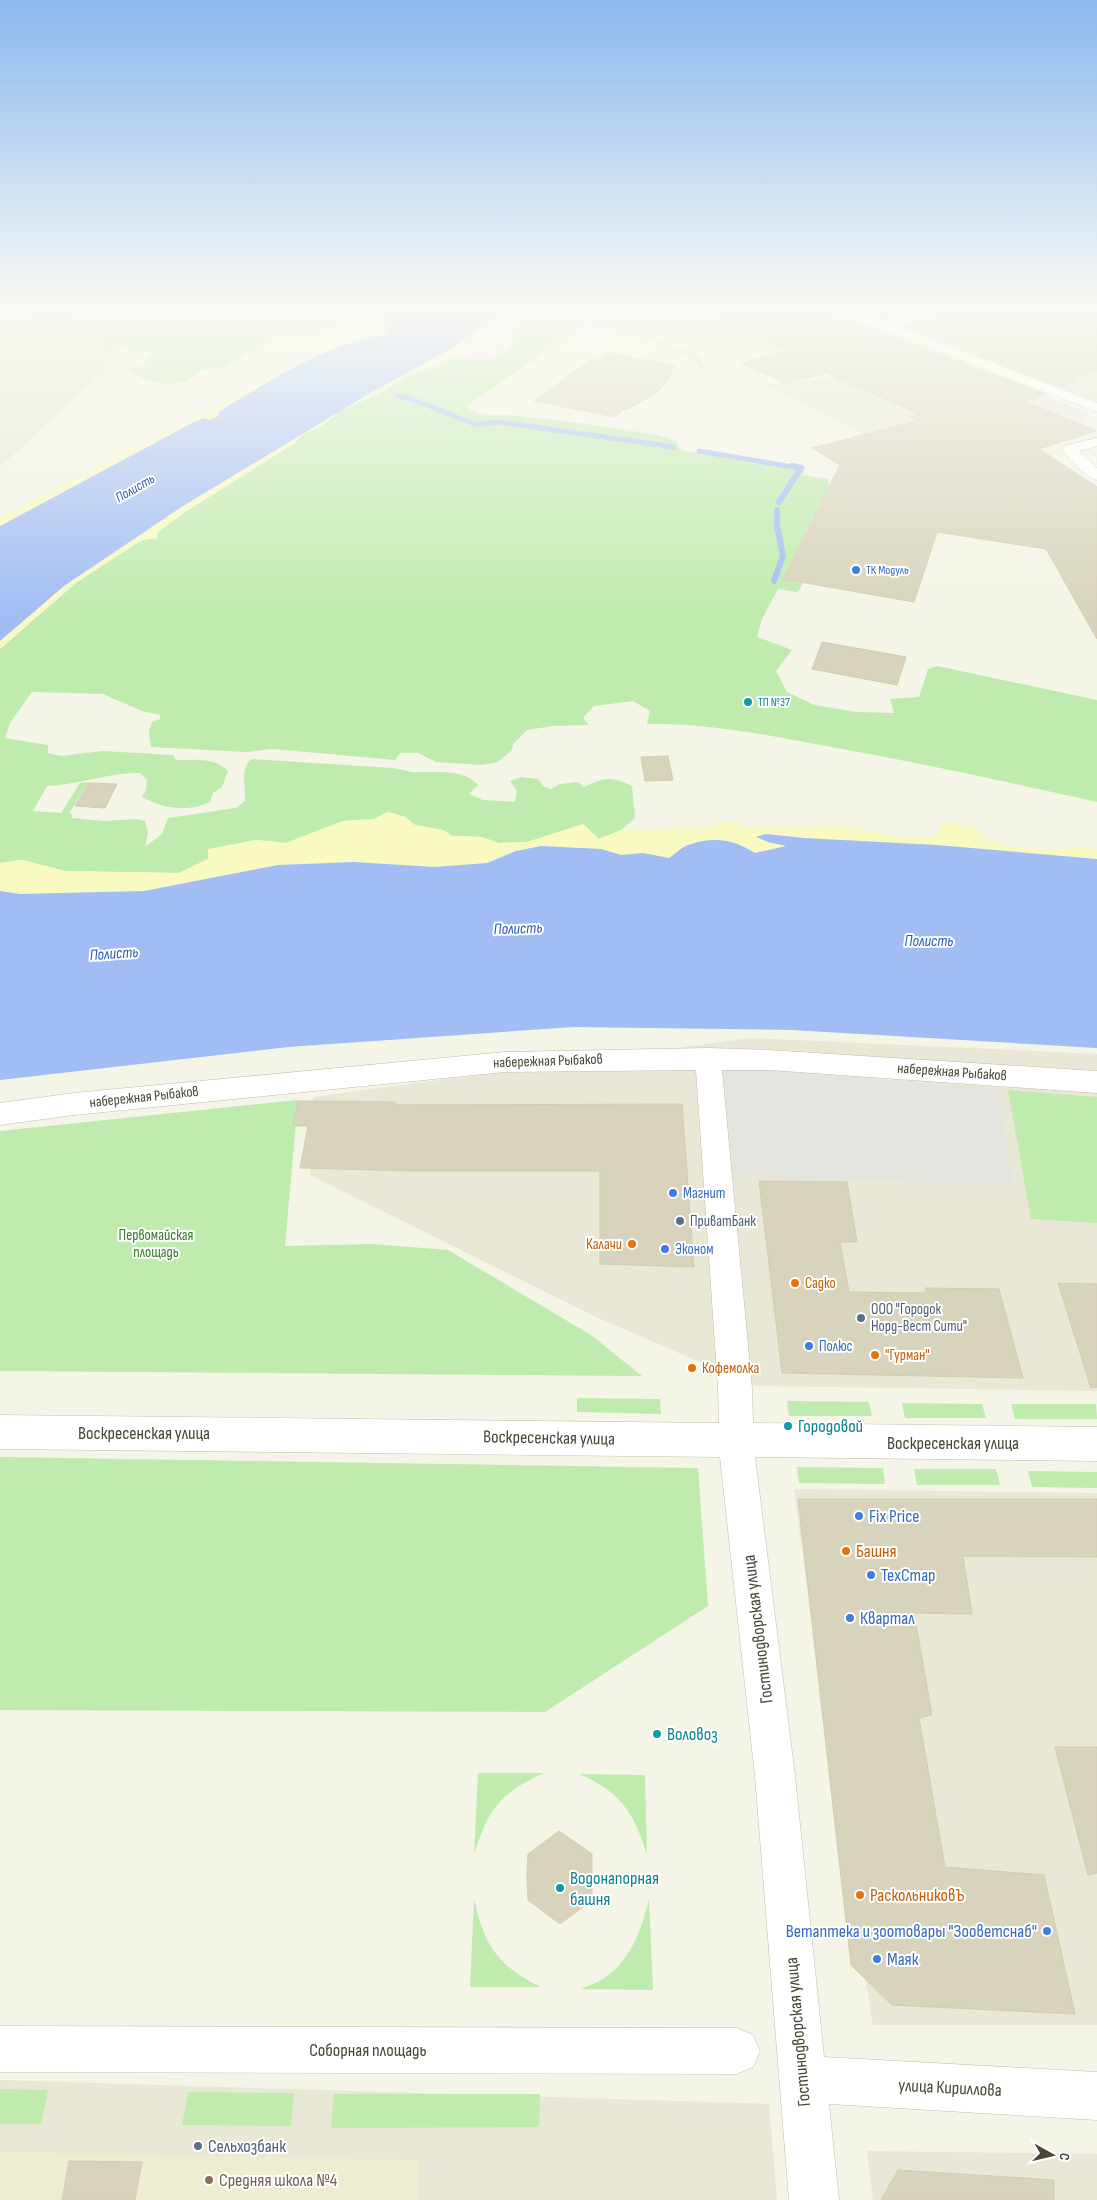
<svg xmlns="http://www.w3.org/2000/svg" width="1097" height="2200" font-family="'Sofia Sans Condensed',sans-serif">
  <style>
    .residential { fill: #e9e7d5 }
    .industrial { fill: #e7e5dc }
    .education { fill: #eeedd1 }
    .green { fill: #c0ebae }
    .sand { fill: #f8fac2 }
    .parking { fill: #e5e5df }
    .water { fill: #a1bdf4 }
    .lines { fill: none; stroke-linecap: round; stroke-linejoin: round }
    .stream-far1 { stroke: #a1bdf4; stroke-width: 5 }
    .stream { stroke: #a1bdf4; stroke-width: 6 }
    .building { fill: #d7d3bc; stroke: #d2cdaf }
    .minor-casing { stroke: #c1bea9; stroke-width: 1 }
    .minor { fill: #fff; fill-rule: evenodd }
    .shop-dot { fill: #3f7fe0; stroke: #fff; stroke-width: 2 }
    .culture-dot { fill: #0f9aa8; stroke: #fff; stroke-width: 2 }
    .service-dot { fill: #5c6f8a; stroke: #fff; stroke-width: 2 }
    .food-dot { fill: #e8710a; stroke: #fff; stroke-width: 2 }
    .education-dot { fill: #8d6e63; stroke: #fff; stroke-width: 2 }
    .labels { text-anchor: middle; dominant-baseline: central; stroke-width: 4; stroke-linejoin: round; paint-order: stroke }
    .far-shop-label { font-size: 12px; fill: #366cbe; stroke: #fff; text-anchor: start }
    .far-culture-label { font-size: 12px; fill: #0d838f; stroke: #fff; text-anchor: start }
    .far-water-label { font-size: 14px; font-style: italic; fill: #2959ba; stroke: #fff }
    .street-label { font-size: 15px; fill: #484636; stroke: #fff }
    .shop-label { font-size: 15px; fill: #366cbe; stroke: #fff; text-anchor: start }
    .service-label { font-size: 15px; fill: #4e5e75; stroke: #fff; text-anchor: start }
    .park-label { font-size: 15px; fill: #317d26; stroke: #fff }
    .food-label { font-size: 15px; fill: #c56008; stroke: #fff; text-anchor: start }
    .water-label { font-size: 16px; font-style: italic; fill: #2959ba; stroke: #fff }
    .near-culture-label { font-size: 18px; fill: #0d838f; stroke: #fff; text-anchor: start }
    .near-street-label { font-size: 18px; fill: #484636; stroke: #fff }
    .near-shop-label { font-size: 18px; fill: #366cbe; stroke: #fff; text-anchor: start }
    .near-food-label { font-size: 18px; fill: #c56008; stroke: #fff; text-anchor: start }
    .near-service-label { font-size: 18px; fill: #4e5e75; stroke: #fff; text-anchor: start }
    .near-education-label { font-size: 18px; fill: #785e54; stroke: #fff; text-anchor: start }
  </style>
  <rect width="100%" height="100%" fill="#f4f4e7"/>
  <!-- residential -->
  <g class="residential">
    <polygon points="0,308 171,308 0,467"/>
    <polygon points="567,308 1097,308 1097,411 872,326 787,349 715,352"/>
    <polygon points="751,1038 1097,1054 1097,1391 755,1386 596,1317 310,1175 313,1097"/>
    <polygon points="794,1489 1097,1493 1097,2025 873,2025 823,1709"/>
    <polygon points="0,2080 769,2104 777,2200 0,2200"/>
    <polygon points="867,2151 1097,2154 1097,2200 873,2200"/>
  </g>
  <!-- industrial -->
  <polygon class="industrial" points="934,354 1090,414 1080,419 1083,423 1097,430 1039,449 862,435 863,433 764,385 864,375"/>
  <!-- education -->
  <polygon class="education" points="0,2152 419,2160 417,2200 0,2200"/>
  <!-- green -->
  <g class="green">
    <path d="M137,308H229L244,312L267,313L287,308H352L354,310C345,321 330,330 315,331C306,331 296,329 288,331C266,339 247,355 226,366C219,369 210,368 203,370C196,373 191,380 184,382C164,387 145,382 130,370L147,361L153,352H133L124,347L106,349L95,346L98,337L111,329L110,325L127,319H141Z"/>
    <path d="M534,310L550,311C560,325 576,316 591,317L654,335L674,348L694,350L705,367L701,368C677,345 620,328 587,323L465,407C490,420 496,413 521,416C566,421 612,427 657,435L675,440L682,451L805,467L802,475L828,479L829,488L817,509L834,520L813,517L783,579L803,583L798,592L778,589L762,619L757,637L792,650L776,671L787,692L814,705L857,712L894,713L890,699L919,697L928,669L937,666L1097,700V802C1007,782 917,762 826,746C767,735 708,723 647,724L650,711L633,701L594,706L583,718L589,725L553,726L527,730L513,744L512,750L498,762L481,765L436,762L418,753H400L395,760L273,749L246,752L151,747L149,732L152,722L160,719V715L142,711L103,694L32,692L10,723L5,738L48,745V753L61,756L102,751L173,755L176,760C194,760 215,757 228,771L222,787L213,793L210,802C187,813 163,808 142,797L146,790L147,780L140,773C108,772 79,785 47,786L33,811L61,813L80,783L89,782L69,813L72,814V818L104,821L137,819L145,821L148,833L145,847L162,834L168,818L236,808L245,801C246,787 239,768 252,759L392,768C399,769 406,771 412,772C434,773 463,768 478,785L469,794L483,800L515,802L517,791L510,781L521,777L538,779L543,786L551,789L560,784L578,782L584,787C605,777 611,776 632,786L635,818L621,830L599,839L583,824L527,842L499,843L482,837L453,836L443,830L415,825L405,817L388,812L374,819L343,821L286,843L256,840L208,850V859L179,873L65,871L22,860L0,863V649L77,582L142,540L158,538L157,533L185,512L295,443L303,434L320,427L342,410L380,393L407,376L459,356L468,359L491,360L508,347L516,334L512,329L523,320L515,317Z"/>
    <polygon points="1008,1090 1097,1097 1097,1223 1031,1219"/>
    <polygon points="298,1100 285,1246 372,1244 448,1250 591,1335 642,1376 0,1371 0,1131"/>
    <polygon points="577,1398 660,1399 661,1414 577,1412"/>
    <polygon points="787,1401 869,1402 872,1416 789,1416"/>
    <polygon points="902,1403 982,1404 986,1418 905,1418"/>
    <polygon points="1011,1404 1096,1404 1097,1419 1015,1419"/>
    <polygon points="0,1457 698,1468 708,1606 545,1712 0,1710"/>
    <polygon points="797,1467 883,1468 885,1484 799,1483"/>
    <polygon points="914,1469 996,1469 1000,1485 917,1485"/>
    <polygon points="1028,1471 1097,1472 1097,1488 1032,1487"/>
    <path d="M478,1773H544C500,1793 489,1808 474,1854Z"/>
    <path d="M579,1774L645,1775L647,1855C635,1814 620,1791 579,1774Z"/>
    <path d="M474,1899C484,1945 498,1966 541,1987H470Z"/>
    <path d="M649,1899L653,1990L581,1989C589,1985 599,1982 606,1977C632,1958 642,1928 649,1899Z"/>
    <polygon points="0,2089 48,2090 41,2124 0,2124"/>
    <polygon points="188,2092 294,2093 291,2126 182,2125"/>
    <polygon points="334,2094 540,2094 539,2127 331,2128"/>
  </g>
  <!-- sand -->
  <g class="sand">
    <path d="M372,308H380V311L385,318V327L389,334C370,336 353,344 334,352C294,369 257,388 220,411L218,416L210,421L204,418L194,422L0,526V515L15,510L29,501L115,458V455L106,451L124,453L176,428L209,409L306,360L345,329L338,325L346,321H355L371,312Z"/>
    <polygon points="509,308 514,308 449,353 442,360 432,361 426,370 407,376 380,393 342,410 320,427 303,434 295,443 185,512 157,532 158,538 142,540 77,582 0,649 0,641 64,586 183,506 372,392 447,351"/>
    <path d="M388,812L405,817L415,825L443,830L453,836L482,837L499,843L527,842L583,824L599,839L621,830L702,828L731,821L752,828L844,826L902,838L934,837L943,822L976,827L987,840L1011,847L1056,850L1074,847L1097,849V859C1006,851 915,844 824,839C805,838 773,830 756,837L768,842L788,846L755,853L744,846L688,845L669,858L643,853L621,855L601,849L516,851L487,863L435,867L354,862L278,865L144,891L20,894L0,891V863L22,860L65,871L179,873L208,859V849L256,840L286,843L343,821L374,819Z"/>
  </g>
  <!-- parking -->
  <polygon class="parking" points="716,1066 997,1089 1014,1185 726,1175"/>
  <!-- water -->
  <g class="water">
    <path d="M380,308H387L390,315L401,308H509L447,351L372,392L183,506L64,586L0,641V526L194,422L205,418L210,420L218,416L220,411C271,380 330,341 389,334L385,327V318L380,311Z"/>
    <path d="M766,834L804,838L937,845L1097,859V1048L792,1030L573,1027L288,1047L0,1080V891L20,894L144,891L278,865L354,862L435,867L487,863L516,851L541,846L601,849L621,855L643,853L669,858C675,854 682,847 688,845C713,836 734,839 755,853L786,846L768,842L756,837Z"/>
  </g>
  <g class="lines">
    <!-- stream-far1 -->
    <g class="stream-far1">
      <polyline points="397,396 411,399 477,425 499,422 674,447"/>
      <polyline points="699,451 799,468"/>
    </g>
    <!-- stream -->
    <g class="stream">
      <polyline points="779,502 801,468 792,466"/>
      <polyline points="774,581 783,556 777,525 777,510"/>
    </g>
  </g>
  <!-- building -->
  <g class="building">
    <polygon points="41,308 87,308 53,338 11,337"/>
    <polygon points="697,308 819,308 822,312 879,331 1045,394 1026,402 1096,431 1039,449 1097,487 1097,639 1046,549 937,532 914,602 783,579 840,465 812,448 918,421 910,417 919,414 826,373 785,383 741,363 787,350"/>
    <polygon points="845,308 925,308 884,320"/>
    <polygon points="953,308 1097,308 1097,370 1072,379 1077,381 1061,387 902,326 950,312"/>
    <polygon points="608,353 675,365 666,383 656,393 628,409 624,409 615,417 534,401 592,359 599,360"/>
    <polygon points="822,642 906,657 897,685 812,669"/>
    <polygon points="668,756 673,780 645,781 641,757"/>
    <polygon points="89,783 117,784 105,808 75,806"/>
    <polygon points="298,1101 396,1102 396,1105 682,1104 694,1267 600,1264 600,1171 413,1171 300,1168 308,1126 293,1126"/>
    <polygon points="759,1181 847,1182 857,1242 840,1242 849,1292 927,1293 925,1288 999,1289 1023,1378 782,1373"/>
    <polygon points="1058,1283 1097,1284 1097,1387 1091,1388"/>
    <polygon points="798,1499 1097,1499 1097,1557 963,1556 972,1614 914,1613 932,1715 919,1718 945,1867 1044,1875 1075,2014 892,2005 851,1965"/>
    <polygon points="1055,1747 1097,1747 1097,1873 1088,1875"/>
    <polygon points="559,1831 592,1854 592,1900 560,1924 528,1900 527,1876 528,1854"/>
    <polygon points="69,2161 142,2162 135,2200 62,2200"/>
    <polygon points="898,2170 1054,2180 1054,2200 881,2200"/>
  </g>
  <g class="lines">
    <defs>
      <g id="minor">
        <polygon points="821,308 839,308 884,322 932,308 951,308 949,310 896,326 1097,403 1097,412 880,329 823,310"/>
        <path d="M1097,438V446L1079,451L1097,468V480C1084,476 1070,460 1062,449L1064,446Z"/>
        <polygon points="708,1048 769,1050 1097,1071 1097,1093 769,1070 722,1070 752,1388 753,1423 1097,1427 1097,1461 755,1457 795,1776 824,2057 1097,2072 1097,2120 829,2104 839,2200 789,2200 755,1776 720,1457 0,1449 0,1415 719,1423 718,1388 696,1070 505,1072 74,1115 0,1125 0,1103 74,1093 505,1052"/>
        <polygon points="0,2026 737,2028 753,2035 760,2051 753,2067 737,2074 0,2072"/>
      </g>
    </defs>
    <!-- minor casing -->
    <use href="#minor" class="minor-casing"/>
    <!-- minor -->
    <use href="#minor" class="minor"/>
  </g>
  <!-- sky -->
  <linearGradient id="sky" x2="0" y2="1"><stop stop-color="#8bb8ed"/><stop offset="0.5" stop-color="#fafaf4"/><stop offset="1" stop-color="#fafaf4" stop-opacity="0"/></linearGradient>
  <rect width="1097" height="616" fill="url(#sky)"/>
  <!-- markers -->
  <g class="shop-dot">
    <circle cx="856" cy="570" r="5"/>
    <circle cx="673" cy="1193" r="5"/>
    <circle cx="665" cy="1249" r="5"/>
    <circle cx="809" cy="1346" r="5"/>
    <circle cx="859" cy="1516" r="5"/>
    <circle cx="871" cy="1575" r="5"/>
    <circle cx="850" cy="1618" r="5"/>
    <circle cx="1047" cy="1931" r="5"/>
    <circle cx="877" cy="1959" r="5"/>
  </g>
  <g class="culture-dot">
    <circle cx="748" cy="702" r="5"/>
    <circle cx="788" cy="1426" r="5"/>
    <circle cx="657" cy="1734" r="5"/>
    <circle cx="560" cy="1888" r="5"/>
  </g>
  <g class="service-dot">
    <circle cx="680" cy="1221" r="5"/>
    <circle cx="861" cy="1318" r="5"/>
    <circle cx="198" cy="2146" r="5"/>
  </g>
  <g class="food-dot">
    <circle cx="632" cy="1244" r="5"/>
    <circle cx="795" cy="1283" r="5"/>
    <circle cx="875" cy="1355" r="5"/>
    <circle cx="692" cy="1368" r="5"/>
    <circle cx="846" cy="1551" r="5"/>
    <circle cx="860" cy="1895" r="5"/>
  </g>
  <circle class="education-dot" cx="209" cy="2180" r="5"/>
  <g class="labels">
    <!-- far-shop labels -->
    <g class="far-shop-label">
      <text x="866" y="570">ТК Модуль</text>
    </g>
    <!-- far-culture labels -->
    <g class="far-culture-label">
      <text x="758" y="702">ТП №37</text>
    </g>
    <!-- far-water labels -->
    <g class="far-water-label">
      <text transform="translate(135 488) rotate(-30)">Полисть</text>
    </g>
    <!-- street labels -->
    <g class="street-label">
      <text transform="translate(548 1061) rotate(-2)">набережная Рыбаков</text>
      <text transform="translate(952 1072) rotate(4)">набережная Рыбаков</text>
      <text transform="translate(144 1097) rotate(-6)">набережная Рыбаков</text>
    </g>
    <!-- shop labels -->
    <g class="shop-label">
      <text x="683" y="1193">Магнит</text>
      <text x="675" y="1249">Эконом</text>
      <text x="819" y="1346">Полюс</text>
    </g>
    <!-- service labels -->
    <g class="service-label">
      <text x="690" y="1221">ПриватБанк</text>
      <text x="871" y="1309">ООО "Городок<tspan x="871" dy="17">Норд-Вест Сити"</tspan></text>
    </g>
    <!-- park labels -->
    <g class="park-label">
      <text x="156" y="1235">Первомайская<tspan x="156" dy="17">площадь</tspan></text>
    </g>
    <!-- food labels -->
    <g class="food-label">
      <text x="622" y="1244" text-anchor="end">Калачи</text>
      <text x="805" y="1283">Садко</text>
      <text x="885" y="1355">"Гурман"</text>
      <text x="702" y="1368">Кофемолка</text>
    </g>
    <!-- water labels -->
    <g class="water-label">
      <text transform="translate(518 929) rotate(-2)">Полисть</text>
      <text x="929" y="941">Полисть</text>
      <text transform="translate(114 954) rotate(-4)">Полисть</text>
    </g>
    <!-- near-culture labels -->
    <g class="near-culture-label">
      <text x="798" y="1426">Городовой</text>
      <text x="667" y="1734">Воловоз</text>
      <text x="570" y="1878">Водонапорная<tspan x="570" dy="21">башня</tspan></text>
    </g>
    <!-- near-street labels -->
    <g class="near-street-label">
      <text x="144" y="1433">Воскресенская улица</text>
      <text transform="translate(549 1438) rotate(1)">Воскресенская улица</text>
      <text x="953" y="1443">Воскресенская улица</text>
      <text transform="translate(758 1629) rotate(-97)">Гостинодворская улица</text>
      <text transform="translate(798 2032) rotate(-95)">Гостинодворская улица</text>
      <text x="368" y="2050">Соборная площадь</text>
      <text transform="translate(950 2088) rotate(3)">улица Кириллова</text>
    </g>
    <!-- near-shop labels -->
    <g class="near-shop-label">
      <text x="869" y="1516">Fix Price</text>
      <text x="881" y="1575">ТехСтар</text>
      <text x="860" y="1618">Квартал</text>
      <text x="1037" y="1931" text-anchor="end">Ветаптека и зоотовары "Зооветснаб"</text>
      <text x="887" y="1959">Маяк</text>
    </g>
    <!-- near-food labels -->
    <g class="near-food-label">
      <text x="856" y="1551">Башня</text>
      <text x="870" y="1895">РаскольниковЪ</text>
    </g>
    <!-- near-service labels -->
    <g class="near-service-label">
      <text x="208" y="2146">Сельхозбанк</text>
    </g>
    <!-- near-education labels -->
    <g class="near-education-label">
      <text x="219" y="2180">Средняя школа №4</text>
    </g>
  </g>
  <!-- north arrow -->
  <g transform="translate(1052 2155) rotate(98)" stroke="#ffffff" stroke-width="4" paint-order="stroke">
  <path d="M0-4L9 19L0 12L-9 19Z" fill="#484636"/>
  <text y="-8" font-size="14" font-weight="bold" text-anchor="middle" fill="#484636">С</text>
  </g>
</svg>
